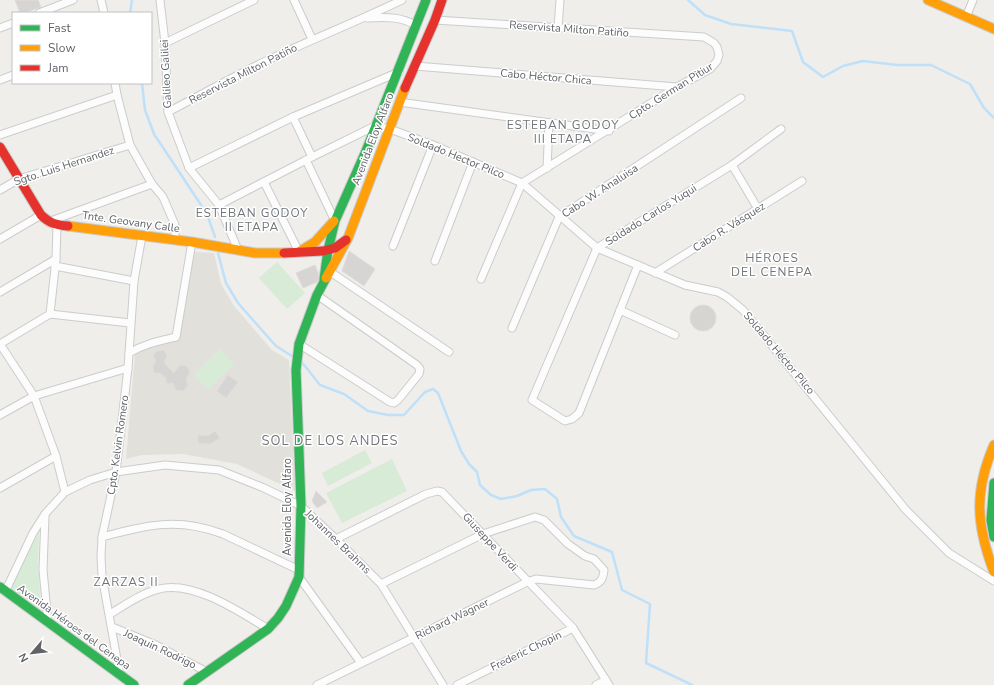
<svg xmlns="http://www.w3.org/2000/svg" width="994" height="685" font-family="'Nunito Sans',sans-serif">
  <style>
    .education { fill: #e2e0da }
    .green { fill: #d8ebd6 }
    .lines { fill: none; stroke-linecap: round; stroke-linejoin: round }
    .stream { stroke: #bfe0f9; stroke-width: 2.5 }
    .building { fill: #d6d5d3; stroke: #deddd9 }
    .street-casing { stroke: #cbcccc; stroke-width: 9 }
    .fast-casing { stroke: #cacacb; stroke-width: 11 }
    .slow-casing { stroke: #cacacb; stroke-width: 11 }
    .jam-casing { stroke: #cacacb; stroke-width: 11 }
    .street { stroke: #fdfcfc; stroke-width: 7 }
    .fast { stroke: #30b455; stroke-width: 9 }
    .slow { stroke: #ff9f0a; stroke-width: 9 }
    .jam { stroke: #e5322d; stroke-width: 9 }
    .labels { text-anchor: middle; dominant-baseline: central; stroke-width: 3; stroke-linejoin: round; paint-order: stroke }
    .street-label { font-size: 11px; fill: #5f6368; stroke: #fff }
    .neighbourhood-label { font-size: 12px; letter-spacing: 1px; fill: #70757a; stroke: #fff }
    .quarter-label { font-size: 13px; letter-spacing: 1px; fill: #70757a; stroke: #fff }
  </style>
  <rect width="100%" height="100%" fill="#efeeea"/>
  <!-- education -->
  <polygon class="education" points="194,252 214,253 221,284 234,306 272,350 289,360 295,491 237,464 183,454 142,455 126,459 135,354 140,350 179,338"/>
  <!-- green -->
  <g class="green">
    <polygon points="277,262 305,293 287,309 259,278"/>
    <polygon points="220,349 234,364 208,390 194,375"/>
    <polygon points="365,450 372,463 328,486 322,473"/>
    <polygon points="392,459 407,491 342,523 326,493"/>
    <polygon points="39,532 38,564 41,609 39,611 12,592 10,588"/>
  </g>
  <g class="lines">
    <!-- stream -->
    <g class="stream">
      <polyline points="688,0 705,15 731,24 792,31 803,62 823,77 843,66 863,61 897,65 931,65 970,84 984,108 994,118"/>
      <polyline points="130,13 132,0"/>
      <polyline points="142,83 145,110 154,134 207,214 215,237"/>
      <polyline points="218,253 226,283 238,303 276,346 295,358"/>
      <polyline points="299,361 305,366 320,385 344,394 368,411 388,415 404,415 425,392 433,389 438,393 461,451 469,464 477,472 480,485 491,495 501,499 517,496 531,490 545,489 557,499 561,517 574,536 612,552 622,590 650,604 646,663 692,685"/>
    </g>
  </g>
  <!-- building -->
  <g class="building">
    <polygon points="15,0 38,0 41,7 24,13 20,13"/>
    <polygon points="349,251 375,269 364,286 342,271"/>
    <polygon points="315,265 319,275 318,280 317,282 303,288 296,273"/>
    <circle cx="703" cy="318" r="13"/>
    <polygon points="164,350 167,356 164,361 166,365 174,373 180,365 187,366 190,373 186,378 188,386 183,391 176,390 173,383 167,384 166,378 160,373 154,373 153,366 156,361 153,356 157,351"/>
    <polygon points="228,375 238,382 226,398 217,391"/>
    <polygon points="215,431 220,438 210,444 198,443 198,435 208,436"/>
    <polygon points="316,491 327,502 317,508 312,501"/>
  </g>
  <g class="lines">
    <defs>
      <g id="street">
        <polyline points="101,0 104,13"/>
        <polyline points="160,0 165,43 168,112 189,168 219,205 238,250"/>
        <polyline points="294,0 312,39"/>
        <polyline points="39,13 73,0"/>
        <polyline points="966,17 973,0"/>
        <path d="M367,18C385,17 401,16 417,26"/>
        <polyline points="435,20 704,37 714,43 717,47 719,55 717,61 710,69 677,87 522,183 481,279"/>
        <polyline points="0,28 13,23"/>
        <polyline points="558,28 560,0"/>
        <polyline points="165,43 254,0"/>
        <polyline points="415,66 677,87"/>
        <polyline points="0,80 13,75"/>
        <polyline points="115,83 117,95 130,145 152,184 163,197 175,225 175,240"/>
        <polyline points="399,102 609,131"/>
        <path d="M168,112C201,95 234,76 268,60C313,39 358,21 402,0"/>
        <polyline points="293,117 312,157"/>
        <polyline points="0,135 117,95"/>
        <polyline points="306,160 335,221"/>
        <polyline points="732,165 758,209"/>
        <polyline points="189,168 293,117 399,72"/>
        <polyline points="547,168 549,123"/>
        <polyline points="264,182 299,252"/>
        <polyline points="0,190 19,179 130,145"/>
        <polyline points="219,205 312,157 375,126 390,129 433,145 522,183 597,248 685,285 718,292 727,297 743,310 906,510 949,553 994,581"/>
        <polyline points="48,222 152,184"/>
        <polyline points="0,239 41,215"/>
        <polyline points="393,246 433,145"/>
        <polyline points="435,261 473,162"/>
        <polyline points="638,265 579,413 572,419 565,421 532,400 597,248 732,165 781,129"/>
        <polyline points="55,266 134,281"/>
        <polyline points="326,269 449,352"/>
        <polyline points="655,273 802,181"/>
        <polyline points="0,292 56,259"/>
        <polyline points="620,310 675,335"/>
        <polyline points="50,314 56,259 57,225"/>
        <polyline points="512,328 559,217 741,98"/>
        <polyline points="0,344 34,396 56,456 65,492"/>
        <polyline points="0,344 50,314 130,323"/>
        <polyline points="299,344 390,402 394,403 398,400 419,374 420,369 417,365 317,295"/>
        <path d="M129,353C144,344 159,341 176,337L192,242"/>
        <polyline points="0,415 34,396 128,368"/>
        <polyline points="0,488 56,456"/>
        <polyline points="45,516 43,570 48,623"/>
        <path d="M102,537C147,525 177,517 223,534L299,570"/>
        <polyline points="336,539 426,494 437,491 442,492 573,628 609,685"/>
        <polyline points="299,577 361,663"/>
        <polyline points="5,592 33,533 45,514 65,492 90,480 116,472 165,465 219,470 264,488 301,506 336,539 381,584 443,685"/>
        <path d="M110,614C125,605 142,593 159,589C193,580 240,612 268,629"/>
        <polyline points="112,627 156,645 207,672"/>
        <polyline points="120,676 102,576 101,556 102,537 116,472 128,368 134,281 142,236"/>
        <path d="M317,685L527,582L536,579L594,585C602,582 603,578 604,570L594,559L585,556L568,544L544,520L535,517L483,534L381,584"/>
        <polyline points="457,685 573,628"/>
        <polyline points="596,685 606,680"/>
      </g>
      <g id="fast">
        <polyline points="324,279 328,250 335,221 366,151 426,0"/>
        <polyline points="994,483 991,520 994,537"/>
        <polyline points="0,587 134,685"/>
        <polyline points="188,685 268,629 278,618 286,606 299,577 301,506 296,370 299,344 317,295 326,278"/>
      </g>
      <g id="slow">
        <polyline points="928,0 994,29"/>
        <polyline points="68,226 192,242 255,253 284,253"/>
        <polyline points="300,251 315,242 334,221"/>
        <polyline points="326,278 348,238 405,88"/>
        <path d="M994,445C974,491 976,525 994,572"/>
      </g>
      <g id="jam">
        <polyline points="405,88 435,20 442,0"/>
        <path d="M0,147L41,215C49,223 56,225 68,226"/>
        <polyline points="284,253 323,251 335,248 346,240"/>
      </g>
    </defs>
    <!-- street casing -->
    <use href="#street" class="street-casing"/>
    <!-- fast casing -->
    <use href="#fast" class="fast-casing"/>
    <!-- slow casing -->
    <use href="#slow" class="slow-casing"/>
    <!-- jam casing -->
    <use href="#jam" class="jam-casing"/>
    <!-- street -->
    <use href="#street" class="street"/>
    <!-- fast -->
    <use href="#fast" class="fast"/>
    <!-- slow -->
    <use href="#slow" class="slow"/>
    <!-- jam -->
    <use href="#jam" class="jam"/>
  </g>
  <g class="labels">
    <!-- street labels -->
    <g class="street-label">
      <text transform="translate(569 29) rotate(4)">Reservista Milton Patiño</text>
      <text transform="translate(166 74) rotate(-93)">Galileo Galilei</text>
      <text transform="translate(243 74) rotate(-27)">Reservista Milton Patiño</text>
      <text transform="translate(546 77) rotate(5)">Cabo Héctor Chica</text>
      <text transform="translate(671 91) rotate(-32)">Cpto. German Pitiur</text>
      <text transform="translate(373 139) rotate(-69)">Avenida Eloy Alfaro</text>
      <text transform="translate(456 156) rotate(22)">Soldado Hector Pilco</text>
      <text transform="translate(64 166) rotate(-18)">Sgto. Luis Hernandez</text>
      <text transform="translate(600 191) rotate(-33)">Cabo W. Analuisa</text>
      <text transform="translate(651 215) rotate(-32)">Soldado Carlos Yuqui</text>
      <text transform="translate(131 222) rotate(8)">Tnte. Geovany Calle</text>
      <text transform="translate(729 227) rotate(-32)">Cabo R. Vásquez</text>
      <text transform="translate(779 353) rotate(50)">Soldado Héctor Pilco</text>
      <text transform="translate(118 445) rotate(-82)">Cpto. Kelvin Romero</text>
      <text transform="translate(287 507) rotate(-90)">Avenida Eloy Alfaro</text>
      <text transform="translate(338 542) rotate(44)">Johannes Brahms</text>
      <text transform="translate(490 542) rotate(47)">Giuseppe Verdi</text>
      <text transform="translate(452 619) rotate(-26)">Richard Wagner</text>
      <text transform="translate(74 627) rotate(36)">Avenida Héroes del Cenepa</text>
      <text transform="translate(160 649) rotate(25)">Joaquin Rodrigo</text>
      <text transform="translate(526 651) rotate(-26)">Frederic Chopin</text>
    </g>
    <!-- neighbourhood labels -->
    <g class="neighbourhood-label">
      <text x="563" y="125">ESTEBAN GODOY<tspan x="563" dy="14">III ETAPA</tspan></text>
      <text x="252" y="213">ESTEBAN GODOY<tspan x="252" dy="14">II ETAPA</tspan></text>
      <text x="772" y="258">HÉROES<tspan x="772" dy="14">DEL CENEPA</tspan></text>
      <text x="126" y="582">ZARZAS II</text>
    </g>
    <!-- quarter labels -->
    <g class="quarter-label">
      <text x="330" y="441">SOL DE LOS ANDES</text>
    </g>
  </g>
  <!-- legend -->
  <rect x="12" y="12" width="140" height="72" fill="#ffffff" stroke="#bfc1c3"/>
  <rect x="20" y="25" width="20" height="6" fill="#30b455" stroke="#bfc1c3"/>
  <text x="48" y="32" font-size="12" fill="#5f6368">Fast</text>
  <rect x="20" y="45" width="20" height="6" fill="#ff9f0a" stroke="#bfc1c3"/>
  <text x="48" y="52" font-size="12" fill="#5f6368">Slow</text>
  <rect x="20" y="65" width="20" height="6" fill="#e5322d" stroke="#bfc1c3"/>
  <text x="48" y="72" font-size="12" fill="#5f6368">Jam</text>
  <!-- north arrow -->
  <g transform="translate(32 653) rotate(242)" stroke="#ffffff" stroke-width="3" paint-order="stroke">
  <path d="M0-3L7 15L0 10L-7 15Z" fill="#5f6368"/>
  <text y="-6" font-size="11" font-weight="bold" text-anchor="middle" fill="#5f6368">N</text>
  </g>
</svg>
